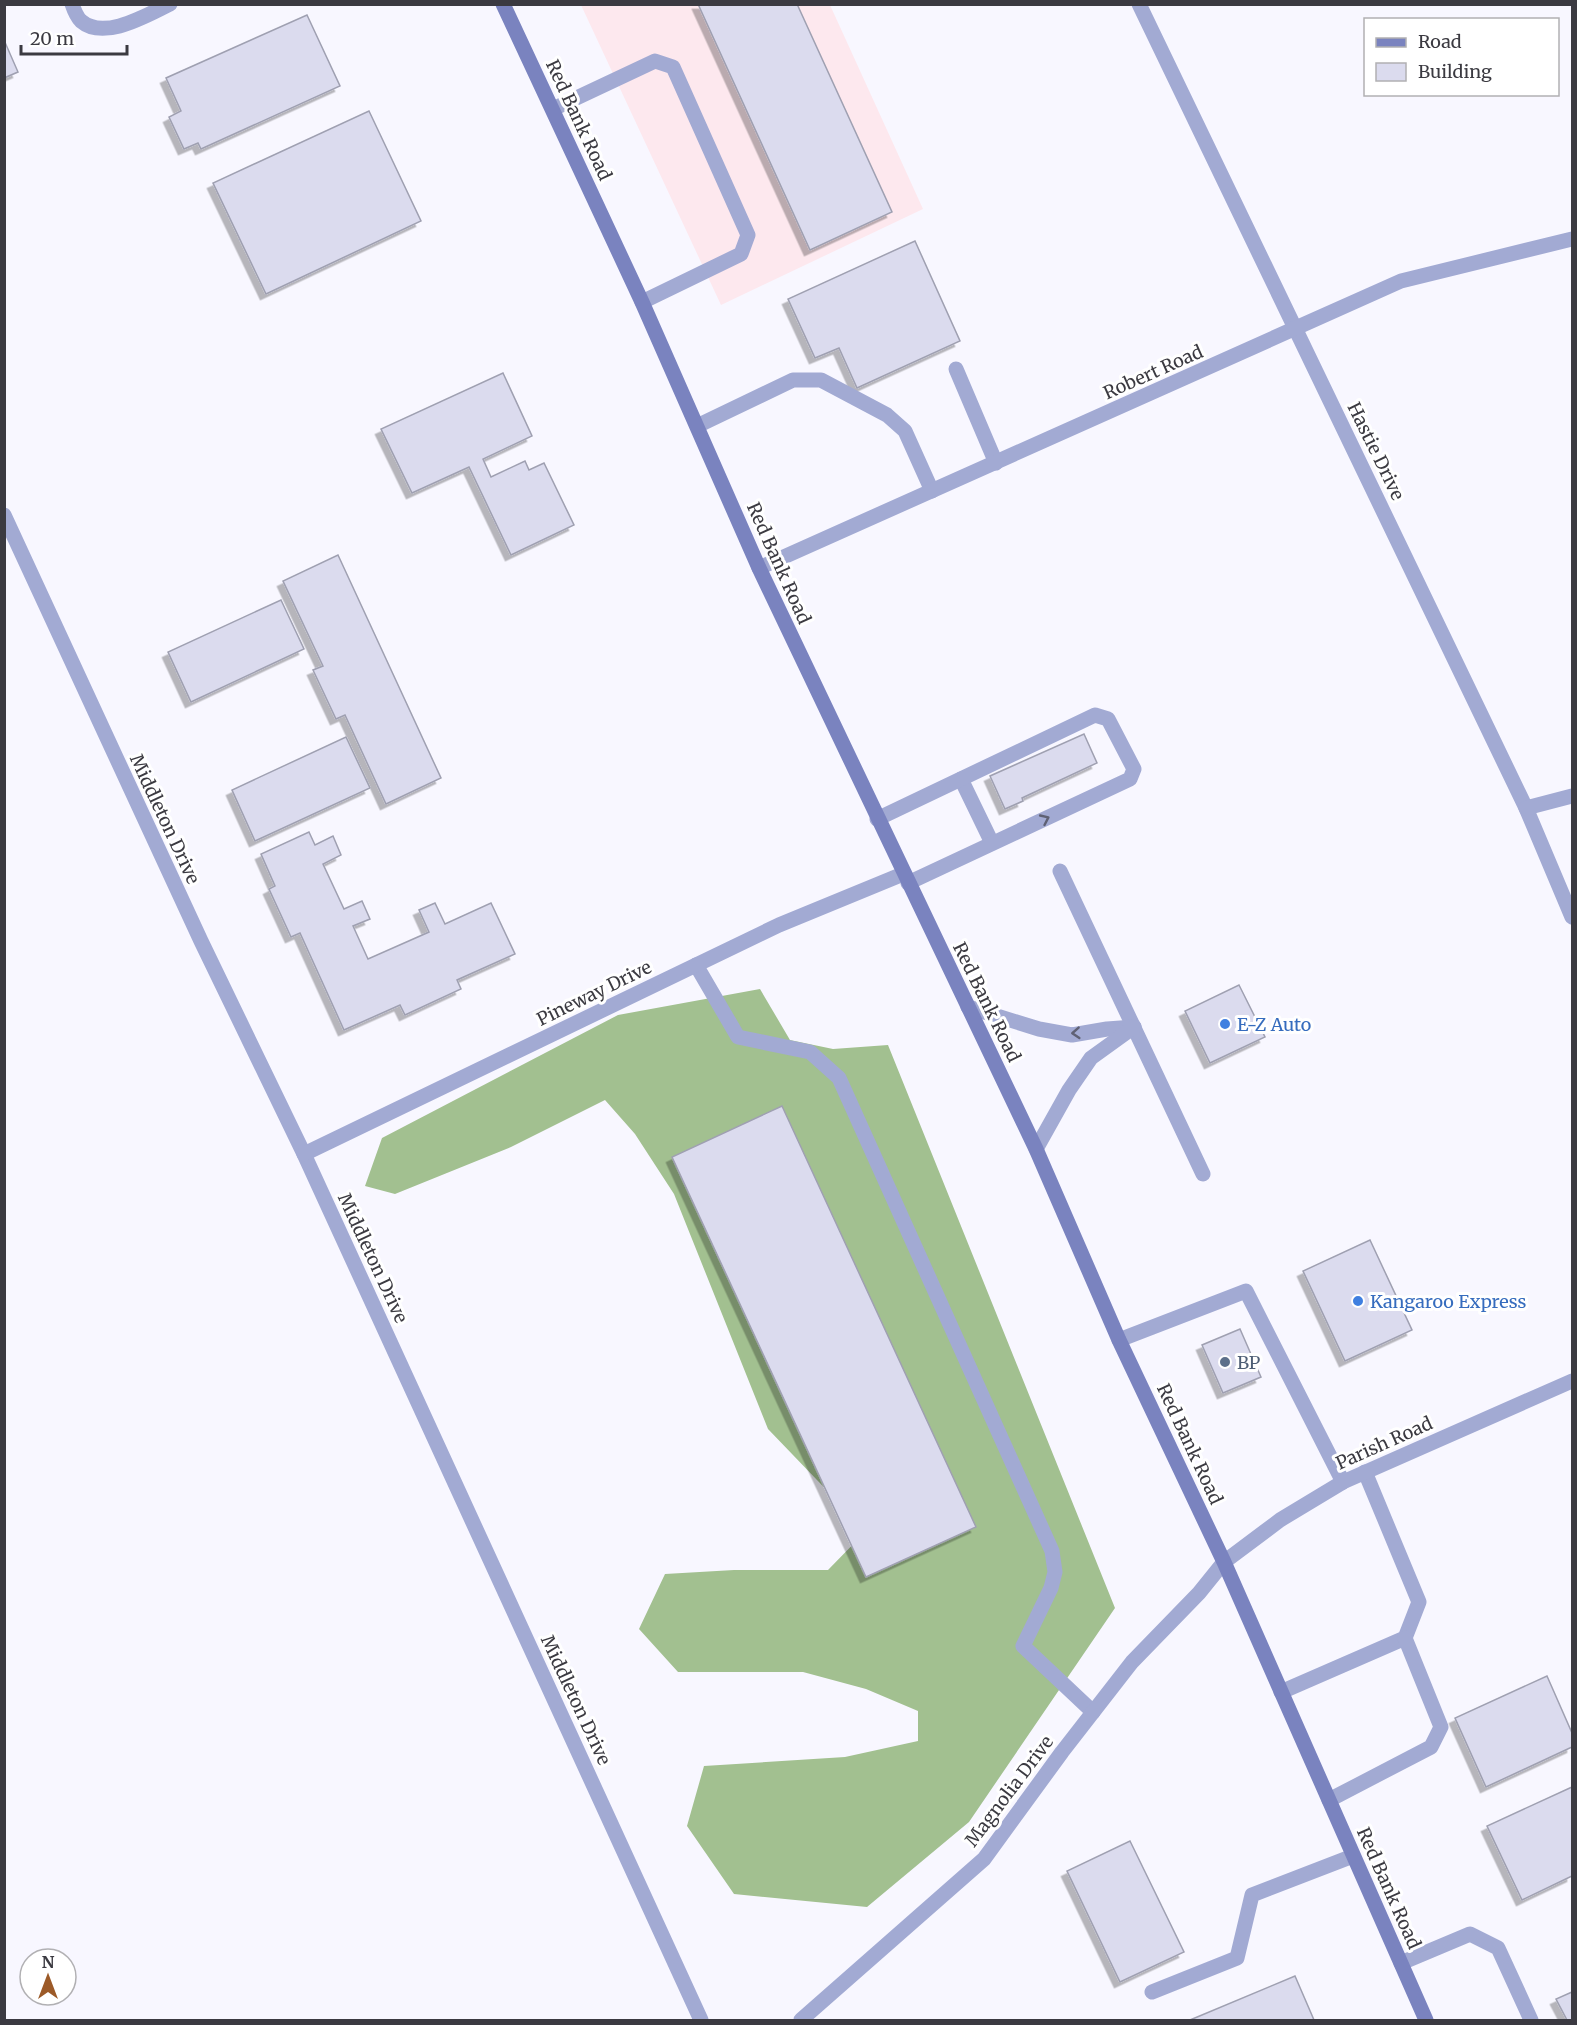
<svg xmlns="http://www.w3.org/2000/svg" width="1577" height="2025" font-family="Merriweather,serif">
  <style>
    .commercial { fill: #fde8ee }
    .forest { fill: #a2c090 }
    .building { fill: #dbdbee; stroke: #9fa0b1; stroke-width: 1.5; filter: url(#shadow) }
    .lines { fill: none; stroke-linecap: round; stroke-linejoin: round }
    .lane { stroke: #a2aad3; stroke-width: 15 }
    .street { stroke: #a2aad3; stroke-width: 15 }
    .secondary { stroke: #7a83bf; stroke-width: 15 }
    .oneway { stroke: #5f6174 }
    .shop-dot { fill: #3f7fe0; stroke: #fff; stroke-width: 2 }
    .service-dot { fill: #5c6f8a; stroke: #fff; stroke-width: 2 }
    .labels { text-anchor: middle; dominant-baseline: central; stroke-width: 6; stroke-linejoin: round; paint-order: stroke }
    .street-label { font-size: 18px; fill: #3b3a41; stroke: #fff }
    .shop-label { font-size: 18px; fill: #366cbe; stroke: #fff; text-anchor: start }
    .service-label { font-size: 18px; fill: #4e5e75; stroke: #fff; text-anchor: start }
  </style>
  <defs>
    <filter id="shadow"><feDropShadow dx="-5.5" dy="5.5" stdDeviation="0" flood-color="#0004"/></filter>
  </defs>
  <rect width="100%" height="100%" fill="#f8f7ff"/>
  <!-- commercial -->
  <polygon class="commercial" points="581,5 830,5 923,209 721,305"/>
  <!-- forest -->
  <polygon class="forest" points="760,989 790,1040 833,1049 888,1045 1115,1608 969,1822 867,1907 734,1894 687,1826 704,1766 845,1757 918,1741 918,1711 866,1689 803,1672 678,1672 639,1629 665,1574 734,1570 828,1570 866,1531 768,1429 674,1194 635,1134 605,1100 511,1147 395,1194 365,1186 382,1138 618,1015"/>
  <!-- building -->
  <g class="building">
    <polygon points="698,4 797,4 892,212 810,250"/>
    <polygon points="307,15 340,86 201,149 198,143 184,149 169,117 181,111 166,78"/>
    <polygon points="4,40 18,72 4,78"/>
    <polygon points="369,111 421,221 266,294 213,183"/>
    <polygon points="915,241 960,341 857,388 839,348 815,358 788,299"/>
    <polygon points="503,373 532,436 483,459 491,477 525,461 529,470 544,463 574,525 511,555 469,467 412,493 381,429"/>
    <polygon points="338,555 441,778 386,804 345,715 336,719 313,670 323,666 283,581"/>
    <polygon points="281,600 304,649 191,702 168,652"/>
    <polygon points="1084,734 1097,763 1022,798 1023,801 1005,809 990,776"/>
    <polygon points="346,737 370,788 255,841 232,790"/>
    <polygon points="309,832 315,845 333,836 341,855 323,864 344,909 362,901 370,919 353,926 368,959 429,932 419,910 435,903 445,924 491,903 515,954 457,980 461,989 405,1015 400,1005 344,1030 300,933 291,937 269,889 275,886 261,854"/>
    <polygon points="1239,985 1265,1037 1210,1063 1185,1011"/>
    <polygon points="782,1106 976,1527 866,1577 672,1157"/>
    <polygon points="1370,1240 1412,1330 1345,1361 1303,1271"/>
    <polygon points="1240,1329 1261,1377 1223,1393 1202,1345"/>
    <polygon points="1547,1676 1572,1733 1572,1747 1486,1787 1455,1718"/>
    <polygon points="1572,1787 1572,1876 1522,1900 1487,1826"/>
    <polygon points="1130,1841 1184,1952 1120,1982 1067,1871"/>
    <polygon points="1295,1976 1314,2020 1190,2020"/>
    <polygon points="1572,1992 1572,2020 1567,2020 1556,1999"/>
  </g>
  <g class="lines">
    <!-- lane -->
    <g class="lane">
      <path d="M72,4C74,10 77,17 81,21C104,41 147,15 170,4"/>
      <polyline points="553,109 655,61 673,67 748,235 741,254 642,302"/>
      <polyline points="956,369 996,463"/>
      <polyline points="697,426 793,380 821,380 887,415 905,431 932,491"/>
      <polyline points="961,779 992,843"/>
      <polyline points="877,819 1095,715 1108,719 1134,769 1130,779 908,883"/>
      <polyline points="1060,871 1203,1174"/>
      <polyline points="696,965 738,1037 810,1052 839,1078 1052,1551 1055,1572 1051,1588 1023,1646 1093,1712"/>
      <polyline points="968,1007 1039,1029 1072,1035 1107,1029 1134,1027"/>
      <polyline points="1036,1149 1069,1090 1091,1058 1134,1027"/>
      <polyline points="1119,1340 1246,1291 1343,1482"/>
      <polyline points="1281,1692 1405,1638 1419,1602 1365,1472"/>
      <polyline points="1329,1800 1431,1747 1441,1727 1405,1638"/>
      <polyline points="1401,1963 1470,1934 1498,1948 1531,2020"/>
      <polyline points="1152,1992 1237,1958 1252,1895 1353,1856"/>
    </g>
    <!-- street -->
    <g class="street">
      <polyline points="1139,4 1526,808 1572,917"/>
      <polyline points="4,515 201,941 304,1154 701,2020"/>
      <polyline points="759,568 1401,281 1572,239"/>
      <polyline points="1526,808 1572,796"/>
      <polyline points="304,1154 779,925 903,874"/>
      <polyline points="801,2020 984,1859 1062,1752 1132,1662 1199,1593 1224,1562 1280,1520 1343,1482 1572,1381"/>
    </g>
    <!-- secondary -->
    <polyline class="secondary" points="503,4 642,302 759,568 1036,1149 1119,1340 1224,1562 1426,2020"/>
  </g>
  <!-- one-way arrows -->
  <defs><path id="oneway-chevron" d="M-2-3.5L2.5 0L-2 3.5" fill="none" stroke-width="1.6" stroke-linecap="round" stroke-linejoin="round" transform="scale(1.5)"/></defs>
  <g class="oneway">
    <use href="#oneway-chevron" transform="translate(1045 819) rotate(-25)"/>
    <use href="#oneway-chevron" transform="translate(1076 1033) rotate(176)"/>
  </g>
  <!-- markers -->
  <g class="shop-dot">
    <circle cx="1225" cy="1024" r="6"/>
    <circle cx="1358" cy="1301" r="6"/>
  </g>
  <circle class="service-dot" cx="1225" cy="1362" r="6"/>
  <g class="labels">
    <!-- street labels -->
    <g class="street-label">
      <text transform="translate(579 120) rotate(65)">Red Bank Road</text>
      <text transform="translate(1153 372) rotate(-24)">Robert Road</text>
      <text transform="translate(1376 451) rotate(64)">Hastie Drive</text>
      <text transform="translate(779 563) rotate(66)">Red Bank Road</text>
      <text transform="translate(165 819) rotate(65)">Middleton Drive</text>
      <text transform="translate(594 993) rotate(-26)">Pineway Drive</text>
      <text transform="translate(987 1002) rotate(64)">Red Bank Road</text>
      <text transform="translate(373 1258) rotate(65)">Middleton Drive</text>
      <text transform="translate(1384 1443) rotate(-24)">Parish Road</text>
      <text transform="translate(1190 1444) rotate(65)">Red Bank Road</text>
      <text transform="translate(576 1700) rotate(65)">Middleton Drive</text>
      <text transform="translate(1009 1791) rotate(-53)">Magnolia Drive</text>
      <text transform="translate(1389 1888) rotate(66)">Red Bank Road</text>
    </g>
    <!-- shop labels -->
    <g class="shop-label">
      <text x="1237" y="1024">E-Z Auto</text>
      <text x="1370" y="1301">Kangaroo Express</text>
    </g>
    <!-- service labels -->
    <g class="service-label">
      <text x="1237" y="1362">BP</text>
    </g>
  </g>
  <!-- border -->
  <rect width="1577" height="2025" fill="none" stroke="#3b3a41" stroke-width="12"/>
  <!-- legend -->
  <rect x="1364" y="18" width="195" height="78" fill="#ffffff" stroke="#b1b0b3" stroke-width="1.5"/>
  <rect x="1376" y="38" width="30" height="9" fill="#7a83bf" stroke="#b1b0b3" stroke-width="1.5"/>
  <text x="1418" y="48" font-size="18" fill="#3b3a41">Road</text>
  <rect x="1376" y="63" width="30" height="18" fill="#dbdbee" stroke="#b1b0b3" stroke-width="1.5"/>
  <text x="1418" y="78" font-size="18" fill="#3b3a41">Building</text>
  <!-- north arrow -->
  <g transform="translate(48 1977)"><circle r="28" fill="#ffffff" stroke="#b1b0b3" stroke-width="1.5"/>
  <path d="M0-4.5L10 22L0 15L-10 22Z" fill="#9c5a28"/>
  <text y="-9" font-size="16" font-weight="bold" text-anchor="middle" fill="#3b3a41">N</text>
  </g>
  <!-- scale -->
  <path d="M21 45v9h106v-9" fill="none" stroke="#3b3a41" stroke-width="3"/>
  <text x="30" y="45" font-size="18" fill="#3b3a41" stroke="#ffffff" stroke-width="4.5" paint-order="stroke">20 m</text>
</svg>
